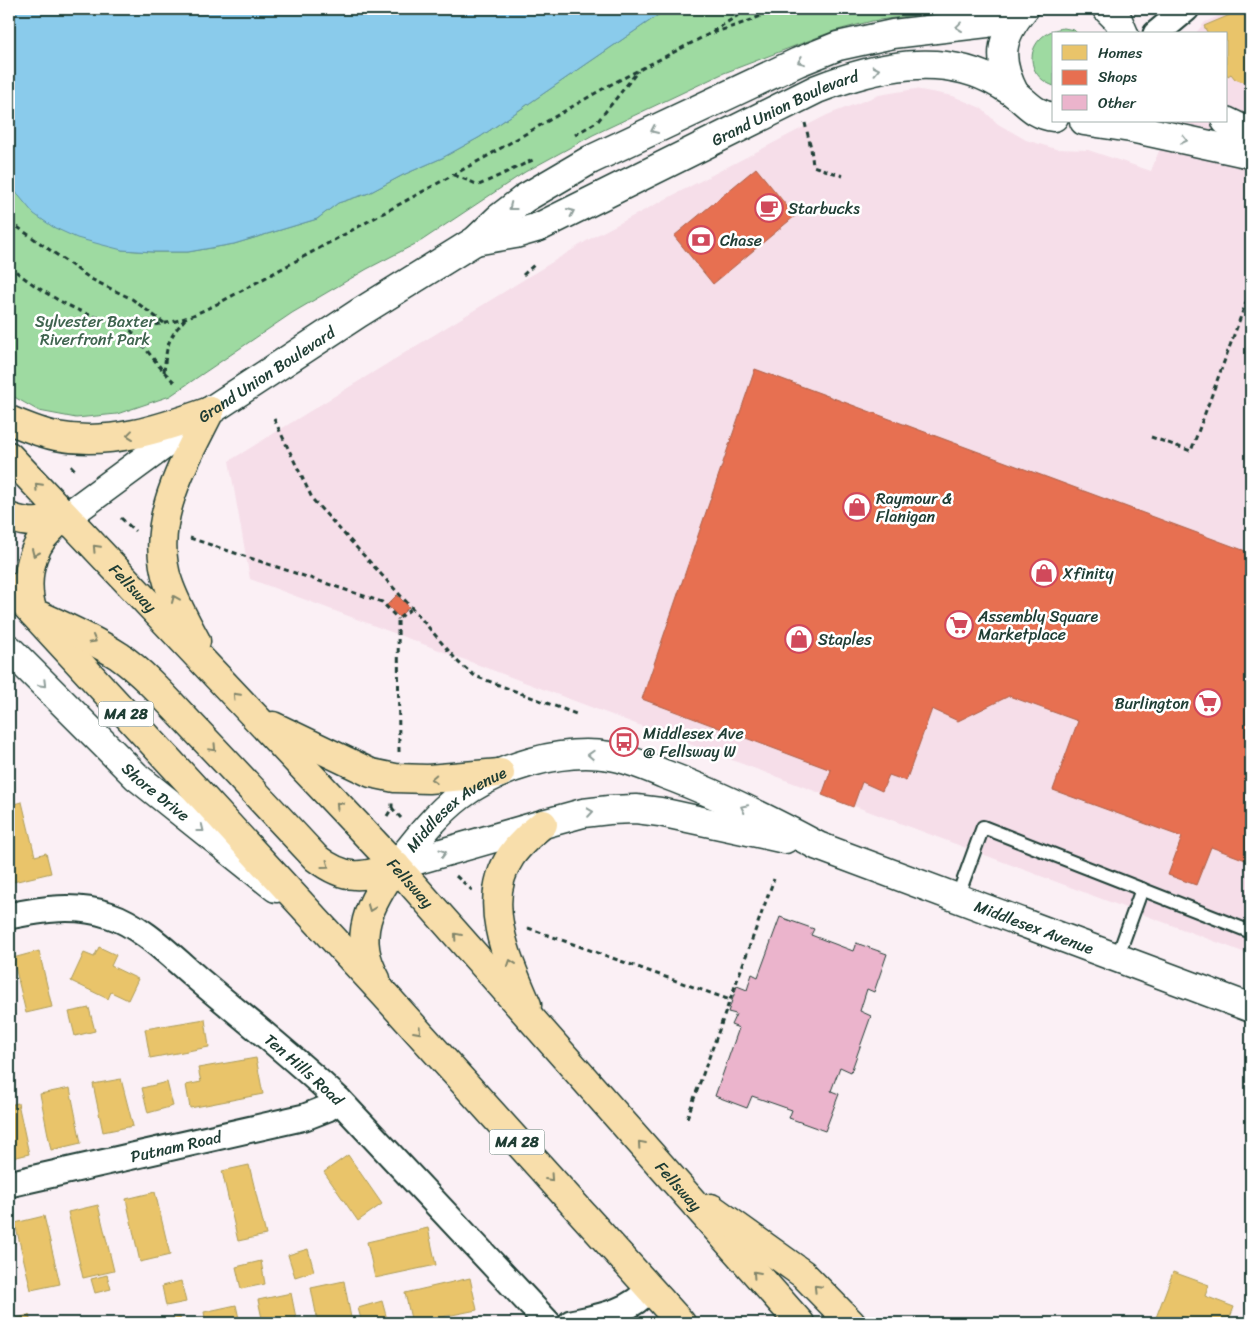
<svg xmlns="http://www.w3.org/2000/svg" width="1260" height="1332" font-family="Sriracha,sans-serif">
  <style>
    .built { fill: #f6dee9 }
    .green { fill: #9edaa1; stroke: #5e8c6a }
    .water { fill: #8acbeb; stroke: #5f92a2 }
    .homes { fill: #e9c46a; stroke: #ac9c5a }
    .shops { fill: #e76f51; stroke: #ab6048 }
    .building { fill: #ebb4cc; stroke: #1f3d34 }
    .lines { fill: none; stroke-linecap: round; stroke-linejoin: round }
    .lane-casing { stroke: #1f3d34; stroke-width: 16 }
    .street-casing { stroke: #1f3d34; stroke-width: 29 }
    .secondary-casing { stroke: #1f3d34; stroke-width: 31 }
    .highway-casing { stroke: #1f3d34; stroke-width: 31 }
    .path { stroke: #1f3d34; stroke-width: 3; stroke-dasharray: 5 4; stroke-linecap: butt }
    .lane { stroke: #fff; stroke-width: 12 }
    .street { stroke: #fff; stroke-width: 25 }
    .secondary { stroke: #fff; stroke-width: 28 }
    .highway { stroke: #f8deab; stroke-width: 28 }
    .oneway { stroke: #8f9e9a }
    .oneway2 { stroke: #81856a }
    .labels { text-anchor: middle; dominant-baseline: central; stroke-width: 5; stroke-linejoin: round; paint-order: stroke }
    .shield { fill: #fff; stroke: #627771; stroke-width: 1 }
    .shield-label { font-size: 15px; font-weight: bold; fill: #1f3d34 }
    .street-label { font-size: 16px; fill: #1f3d34; stroke: #fff }
    .poi-label { font-size: 16px; fill: #1f3d34; stroke: #fff; text-anchor: start }
    .park-label { font-size: 16px; fill: #3f644f; stroke: #fff }
  </style>
  <rect width="100%" height="100%" fill="#fbf0f5"/>
  <filter id="ink" filterUnits="userSpaceOnUse"><feTurbulence type="fractalNoise" baseFrequency=".02" numOctaves="2"/><feDisplacementMap in="SourceGraphic" scale="10" xChannelSelector="R" yChannelSelector="G"/><feConvolveMatrix kernelMatrix="1 2 1 2 8 2 1 2 1" color-interpolation-filters="sRGB"/></filter>
  <g filter="url(#ink)">
    <!-- built -->
    <polygon class="built" points="1235,9 1251,9 1251,955 250,579 229,461 593,237 827,115 879,95 915,89 953,96 981,108 998,124 1026,140 1056,149 1088,150 1151,171 1171,121 1226,121 1226,34 1195,34 1205,22"/>
    <!-- green -->
    <g class="green">
      <polygon points="667,9 984,9 979,11 923,14 872,21 834,31 724,73 593,135 525,172 421,241 367,269 292,313 170,396 117,414 76,418 39,411 9,394 9,184 16,191 122,250 153,252 188,252 234,244 317,219 338,203 369,193 403,175 442,158 480,137"/>
      <path d="M1064,28L1074,30L1078,34H1054V86C1020,74 1027,32 1064,28Z"/>
    </g>
    <!-- water -->
    <polygon class="water" points="9,9 667,9 480,137 442,158 403,175 369,193 338,203 317,219 234,244 188,252 153,252 122,250 99,244 77,238 53,227 34,214 9,184"/>
    <!-- homes -->
    <g class="homes">
      <polygon points="1244,9 1251,9 1251,85 1235,79 1231,74 1228,76 1226,73 1226,34 1208,34 1204,26"/>
      <polygon points="22,802 35,856 46,853 51,873 9,883 9,805"/>
      <polygon points="99,947 116,955 111,966 138,979 128,1000 111,992 108,999 71,981 84,953 94,957"/>
      <polygon points="39,951 52,1007 26,1013 13,958"/>
      <polygon points="89,1008 95,1031 75,1036 69,1012"/>
      <polygon points="205,1019 209,1047 150,1058 145,1029"/>
      <polygon points="256,1058 263,1094 190,1108 186,1085 201,1082 198,1068"/>
      <polygon points="121,1079 133,1126 103,1132 93,1084"/>
      <polygon points="167,1082 173,1106 148,1113 142,1088"/>
      <polygon points="70,1088 81,1143 51,1150 40,1094"/>
      <polygon points="18,1103 29,1154 9,1159 9,1105"/>
      <polygon points="348,1155 382,1204 358,1221 324,1172"/>
      <polygon points="249,1165 266,1235 238,1241 222,1171"/>
      <polygon points="155,1192 170,1255 140,1262 126,1199"/>
      <polygon points="98,1205 114,1271 83,1278 68,1212"/>
      <polygon points="44,1216 60,1284 31,1290 15,1223"/>
      <polygon points="428,1228 436,1265 375,1278 367,1242"/>
      <polygon points="308,1249 314,1271 295,1277 288,1255"/>
      <polygon points="261,1261 265,1284 241,1289 236,1267"/>
      <polygon points="1173,1272 1209,1285 1205,1296 1234,1307 1228,1323 1154,1323"/>
      <polygon points="107,1275 111,1289 95,1293 91,1279"/>
      <polygon points="470,1278 477,1310 412,1323 405,1293"/>
      <polygon points="181,1281 186,1302 166,1306 162,1286"/>
      <polygon points="344,1281 352,1323 318,1323 311,1288"/>
      <polygon points="291,1293 297,1323 263,1323 258,1300"/>
      <polygon points="382,1301 388,1323 362,1323 358,1308"/>
      <polygon points="236,1305 240,1323 206,1323 204,1312"/>
      <polygon points="29,1315 31,1323 9,1323 9,1320"/>
      <polygon points="180,1317 181,1323 153,1323"/>
    </g>
    <!-- shops -->
    <g class="shops">
      <polygon points="756,168 795,216 713,284 674,236"/>
      <polygon points="755,369 1251,553 1251,862 1211,847 1196,885 1168,875 1182,837 1053,790 1078,721 1009,696 958,721 932,709 906,781 889,775 882,791 862,782 853,807 822,795 831,770 642,699"/>
      <polygon points="397,595 409,607 399,617 387,605"/>
    </g>
    <!-- building -->
    <polygon class="building" points="780,917 814,929 811,935 853,951 856,943 887,954 874,992 867,989 860,1011 871,1016 851,1072 840,1067 831,1091 839,1094 825,1131 789,1118 792,1110 752,1096 747,1108 715,1096 739,1028 731,1025 736,1014 728,1012 737,986 747,990 752,974 758,977"/>
    <g class="lines">
      <defs>
        <g id="lane">
          <polyline points="957,898 983,827 1251,932"/>
          <polyline points="1117,958 1142,889"/>
        </g>
        <g id="street">
          <polyline points="1156,34 1186,9"/>
          <path id="s1" d="M9,916C43,909 75,904 109,915C141,925 173,958 198,979C245,1019 294,1057 339,1100L548,1323"/>
          <path id="s2" d="M9,1184L305,1117L328,1108L339,1100"/>
          <path d="M571,1323C599,1317 631,1312 650,1288"/>
        </g>
        <g id="secondary">
          <polyline points="1107,9 1118,20 1124,34"/>
          <path d="M1015,94C997,60 999,38 1024,9"/>
          <polyline points="1084,121 1131,128 1251,154"/>
          <polyline points="1226,121 1251,133"/>
          <path id="s3" d="M475,241L515,234L539,227L817,89C874,67 942,50 999,84C1004,87 1010,90 1015,94C1028,104 1035,115 1054,117"/>
          <path id="s4" d="M66,517L210,411L359,313L475,241L499,218L525,198L590,160L798,62L838,46L893,34L987,23L1023,9"/>
          <path id="s5" d="M9,649L137,777L276,888"/>
          <path id="s6" d="M396,866C415,842 435,815 460,796C499,767 561,748 610,756C629,759 647,767 664,774C718,794 768,819 818,846L1251,1008"/>
          <polyline points="396,866 543,824 583,813 609,810 636,809 660,812 785,839"/>
        </g>
        <g id="highway">
          <path d="M9,420C24,426 40,433 56,436C110,446 160,429 210,411"/>
          <path id="s7" d="M9,456L396,866L800,1323"/>
          <path d="M9,517C33,526 42,522 66,517"/>
          <polyline points="9,587 385,995 681,1323"/>
          <path d="M33,613C24,585 28,550 51,529C55,524 61,521 66,517"/>
          <path d="M41,616C68,628 94,640 119,656C146,675 168,701 191,725C233,769 275,814 316,858C346,881 363,878 396,866"/>
          <path d="M196,641C186,622 175,603 168,582C148,522 184,463 210,411"/>
          <polyline points="273,726 371,773 395,778 428,779 500,773"/>
          <path d="M376,979C351,936 370,903 396,866"/>
          <path d="M527,1005C508,961 480,901 511,856C520,843 531,834 543,824"/>
          <polyline points="711,1208 803,1274 851,1323"/>
        </g>
      </defs>
      <!-- lane casing -->
      <use href="#lane" class="lane-casing"/>
      <!-- street casing -->
      <use href="#street" class="street-casing"/>
      <!-- secondary casing -->
      <use href="#secondary" class="secondary-casing"/>
      <!-- highway casing -->
      <use href="#highway" class="highway-casing"/>
      <!-- path -->
      <g class="path">
        <polyline points="713,33 749,21 777,9"/>
        <polyline points="805,123 811,148 813,166 843,176"/>
        <polyline points="575,135 598,121 638,71"/>
        <polyline points="454,175 479,185 535,159"/>
        <polyline points="9,224 16,226 91,279 132,299 164,323"/>
        <path d="M9,266C37,289 73,312 109,321C116,322 124,322 131,323C143,325 154,326 166,323C185,320 202,311 219,303L484,158L606,87L707,35L748,9"/>
        <polyline points="523,275 534,265"/>
        <polyline points="125,323 164,372 177,385"/>
        <path d="M164,372C167,344 167,340 185,319"/>
        <polyline points="274,419 313,500 412,608 459,663 475,676 576,714"/>
        <polyline points="1151,437 1191,451 1251,289"/>
        <polyline points="71,466 76,471"/>
        <polyline points="121,518 135,531"/>
        <polyline points="190,538 382,602 398,619"/>
        <polyline points="399,752 398,619 412,608"/>
        <polyline points="392,808 401,818"/>
        <polyline points="387,816 392,808 392,803"/>
        <polyline points="456,876 472,890"/>
        <polyline points="528,928 730,1000"/>
        <polyline points="687,1118 774,879"/>
      </g>
      <!-- lane -->
      <use href="#lane" class="lane"/>
      <!-- street -->
      <use href="#street" class="street"/>
      <!-- secondary -->
      <use href="#secondary" class="secondary"/>
      <!-- highway -->
      <use href="#highway" class="highway"/>
    </g>
    <!-- one-way arrows -->
    <defs><path id="oneway-chevron" d="M-2-3.5L2.5 0L-2 3.5" fill="none" stroke-width="1.6" stroke-linecap="round" stroke-linejoin="round" transform="scale(1.25)"/></defs>
    <g class="oneway">
      <use href="#oneway-chevron" transform="translate(959 27) rotate(173)"/>
      <use href="#oneway-chevron" transform="translate(801 61) rotate(158)"/>
      <use href="#oneway-chevron" transform="translate(876 70) rotate(-12)"/>
      <use href="#oneway-chevron" transform="translate(654 130) rotate(155)"/>
      <use href="#oneway-chevron" transform="translate(1184 140) rotate(13)"/>
      <use href="#oneway-chevron" transform="translate(512 207) rotate(142)"/>
      <use href="#oneway-chevron" transform="translate(571 212) rotate(-25)"/>
      <use href="#oneway-chevron" transform="translate(43 684) rotate(45)"/>
      <use href="#oneway-chevron" transform="translate(591 755) rotate(-177)"/>
      <use href="#oneway-chevron" transform="translate(744 808) rotate(-154)"/>
      <use href="#oneway-chevron" transform="translate(590 812) rotate(-8)"/>
      <use href="#oneway-chevron" transform="translate(201 829) rotate(38)"/>
      <use href="#oneway-chevron" transform="translate(443 853) rotate(-16)"/>
    </g>
    <g class="oneway2">
      <use href="#oneway-chevron" transform="translate(130 435) rotate(173)"/>
      <use href="#oneway-chevron" transform="translate(38 486) rotate(-133)"/>
      <use href="#oneway-chevron" transform="translate(96 548) rotate(-133)"/>
      <use href="#oneway-chevron" transform="translate(35 553) rotate(114)"/>
      <use href="#oneway-chevron" transform="translate(175 599) rotate(-113)"/>
      <use href="#oneway-chevron" transform="translate(93 640) rotate(29)"/>
      <use href="#oneway-chevron" transform="translate(236 696) rotate(-133)"/>
      <use href="#oneway-chevron" transform="translate(213 748) rotate(47)"/>
      <use href="#oneway-chevron" transform="translate(434 779) rotate(177)"/>
      <use href="#oneway-chevron" transform="translate(339 805) rotate(-133)"/>
      <use href="#oneway-chevron" transform="translate(326 865) rotate(36)"/>
      <use href="#oneway-chevron" transform="translate(371 908) rotate(111)"/>
      <use href="#oneway-chevron" transform="translate(457 936) rotate(-131)"/>
      <use href="#oneway-chevron" transform="translate(511 963) rotate(-109)"/>
      <use href="#oneway-chevron" transform="translate(418 1031) rotate(48)"/>
      <use href="#oneway-chevron" transform="translate(641 1144) rotate(-131)"/>
      <use href="#oneway-chevron" transform="translate(550 1178) rotate(48)"/>
      <use href="#oneway-chevron" transform="translate(756 1274) rotate(-132)"/>
      <use href="#oneway-chevron" transform="translate(817 1288) rotate(-134)"/>
    </g>
  </g>
  <!-- icons -->
  <defs>
    <symbol id="cafe-ring" viewBox="-11 -11 22 22"><circle r="9.5" fill="#fff" stroke="#d1495b" stroke-width="1.5"/><path d="M-5.5-4.5H6V0H3Q3 3.5 0 3.5H-2.5Q-5.5 3.5-5.5 0ZM3-3.2v2h1.7v-2ZM-6 4.5H4V6H-6Z" fill="#d1495b"/></symbol>
    <symbol id="bank-ring" viewBox="-11 -11 22 22"><circle r="9.5" fill="#fff" stroke="#d1495b" stroke-width="1.5"/><path d="M-6-4H6V4H-6ZM0-2.3a2.3 2.3 0 1 0 0 4.6a2.3 2.3 0 1 0 0-4.6Z" fill="#d1495b"/></symbol>
    <symbol id="shop-ring" viewBox="-11 -11 22 22"><circle r="9.5" fill="#fff" stroke="#d1495b" stroke-width="1.5"/><path d="M-5-2.5h2.3a2.7 3.5 0 0 1 5.4 0H5L5.5 6h-11ZM-1.5-2.5h3a1.5 2.3 0 0 0-3 0Z" fill="#d1495b"/></symbol>
    <symbol id="supermarket-ring" viewBox="-11 -11 22 22"><circle r="9.5" fill="#fff" stroke="#d1495b" stroke-width="1.5"/><path d="M-6-5.5h2.5l.6 2H6L4.5 2H-2.5L-4.4-4H-6ZM-1.5 3.2a1.3 1.3 0 1 0 .1 0ZM3 3.2a1.3 1.3 0 1 0 .1 0Z" fill="#d1495b"/></symbol>
    <symbol id="bus-ring" viewBox="-11 -11 22 22"><circle r="9.5" fill="#fff" stroke="#d1495b" stroke-width="1.5"/><path d="M-5-6H5V4H4V6H2V4H-2V6H-4V4H-5ZM-3.5-4V0h7V-4ZM-3.5 1.2v1.5H-2V1.2ZM2 1.2v1.5H3.5V1.2Z" fill="#d1495b"/></symbol>
  </defs>
  <g fill-rule="evenodd">
    <use href="#cafe-ring" x="753" y="192" width="32" height="32"/>
    <use href="#bank-ring" x="685" y="224" width="32" height="32"/>
    <use href="#shop-ring" x="841" y="491" width="32" height="32"/>
    <use href="#shop-ring" x="1028" y="557" width="32" height="32"/>
    <use href="#supermarket-ring" x="943" y="609" width="32" height="32"/>
    <use href="#shop-ring" x="783" y="623" width="32" height="32"/>
    <use href="#supermarket-ring" x="1192" y="687" width="32" height="32"/>
    <use href="#bus-ring" x="608" y="726" width="32" height="32"/>
  </g>
  <g class="labels">
    <!-- shield labels -->
    <g class="shield">
      <rect x="98.5" y="701.5" width="55" height="25" rx="4"/>
      <rect x="489.5" y="1129.5" width="55" height="25" rx="4"/>
    </g>
    <g class="shield-label">
      <text x="126" y="714">MA 28</text>
      <text x="517" y="1142">MA 28</text>
    </g>
    <!-- street labels -->
    <g class="street-label">
      <text stroke="none"><textPath href="#s3" startOffset="339">Grand Union Boulevard</textPath></text>
      <text stroke="none"><textPath href="#s4" startOffset="246">Grand Union Boulevard</textPath></text>
      <text stroke="none"><textPath href="#s7" startOffset="181">Fellsway</textPath></text>
      <text stroke="none"><textPath href="#s5" startOffset="205">Shore Drive</textPath></text>
      <text stroke="none"><textPath href="#s6" startOffset="84">Middlesex Avenue</textPath></text>
      <text stroke="none"><textPath href="#s7" startOffset="586">Fellsway</textPath></text>
      <text stroke="none"><textPath href="#s6" startOffset="712">Middlesex Avenue</textPath></text>
      <text stroke="none"><textPath href="#s1" startOffset="351">Ten Hills Road</textPath></text>
      <text stroke="none"><textPath href="#s2" startOffset="171">Putnam Road</textPath></text>
      <text stroke="none"><textPath href="#s7" startOffset="991">Fellsway</textPath></text>
    </g>
    <!-- poi labels -->
    <g class="poi-label">
      <text x="788" y="208">Starbucks</text>
      <text x="720" y="240">Chase</text>
      <text x="876" y="498">Raymour &amp;<tspan x="876" dy="18">Flanigan</tspan></text>
      <text x="1063" y="573">Xfinity</text>
      <text x="978" y="616">Assembly Square<tspan x="978" dy="18">Marketplace</tspan></text>
      <text x="818" y="639">Staples</text>
      <text x="1189" y="703" text-anchor="end">Burlington</text>
      <text x="643" y="733">Middlesex Ave<tspan x="643" dy="18">@ Fellsway W</tspan></text>
    </g>
    <!-- park labels -->
    <g class="park-label">
      <text x="95" y="321">Sylvester Baxter<tspan x="95" dy="18">Riverfront Park</tspan></text>
    </g>
  </g>
  <!-- margin -->
  <rect width="1260" height="1332" fill="none" stroke="#fff" stroke-width="30"/>
  <rect x="15" y="15" width="1230" height="1302" fill="none" stroke="#1f3d34" stroke-width="2" filter="url(#ink)"/>
  <!-- legend -->
  <rect x="1052" y="32" width="175" height="90" fill="#ffffff" stroke="#a5b1ae"/>
  <rect x="1062" y="45" width="25" height="15" fill="#e9c46a" stroke="#a5b1ae"/>
  <text x="1098" y="58" font-size="15" fill="#1f3d34">Homes</text>
  <rect x="1062" y="70" width="25" height="15" fill="#e76f51" stroke="#a5b1ae"/>
  <text x="1098" y="82" font-size="15" fill="#1f3d34">Shops</text>
  <rect x="1062" y="95" width="25" height="15" fill="#ebb4cc" stroke="#a5b1ae"/>
  <text x="1098" y="108" font-size="15" fill="#1f3d34">Other</text>
</svg>
